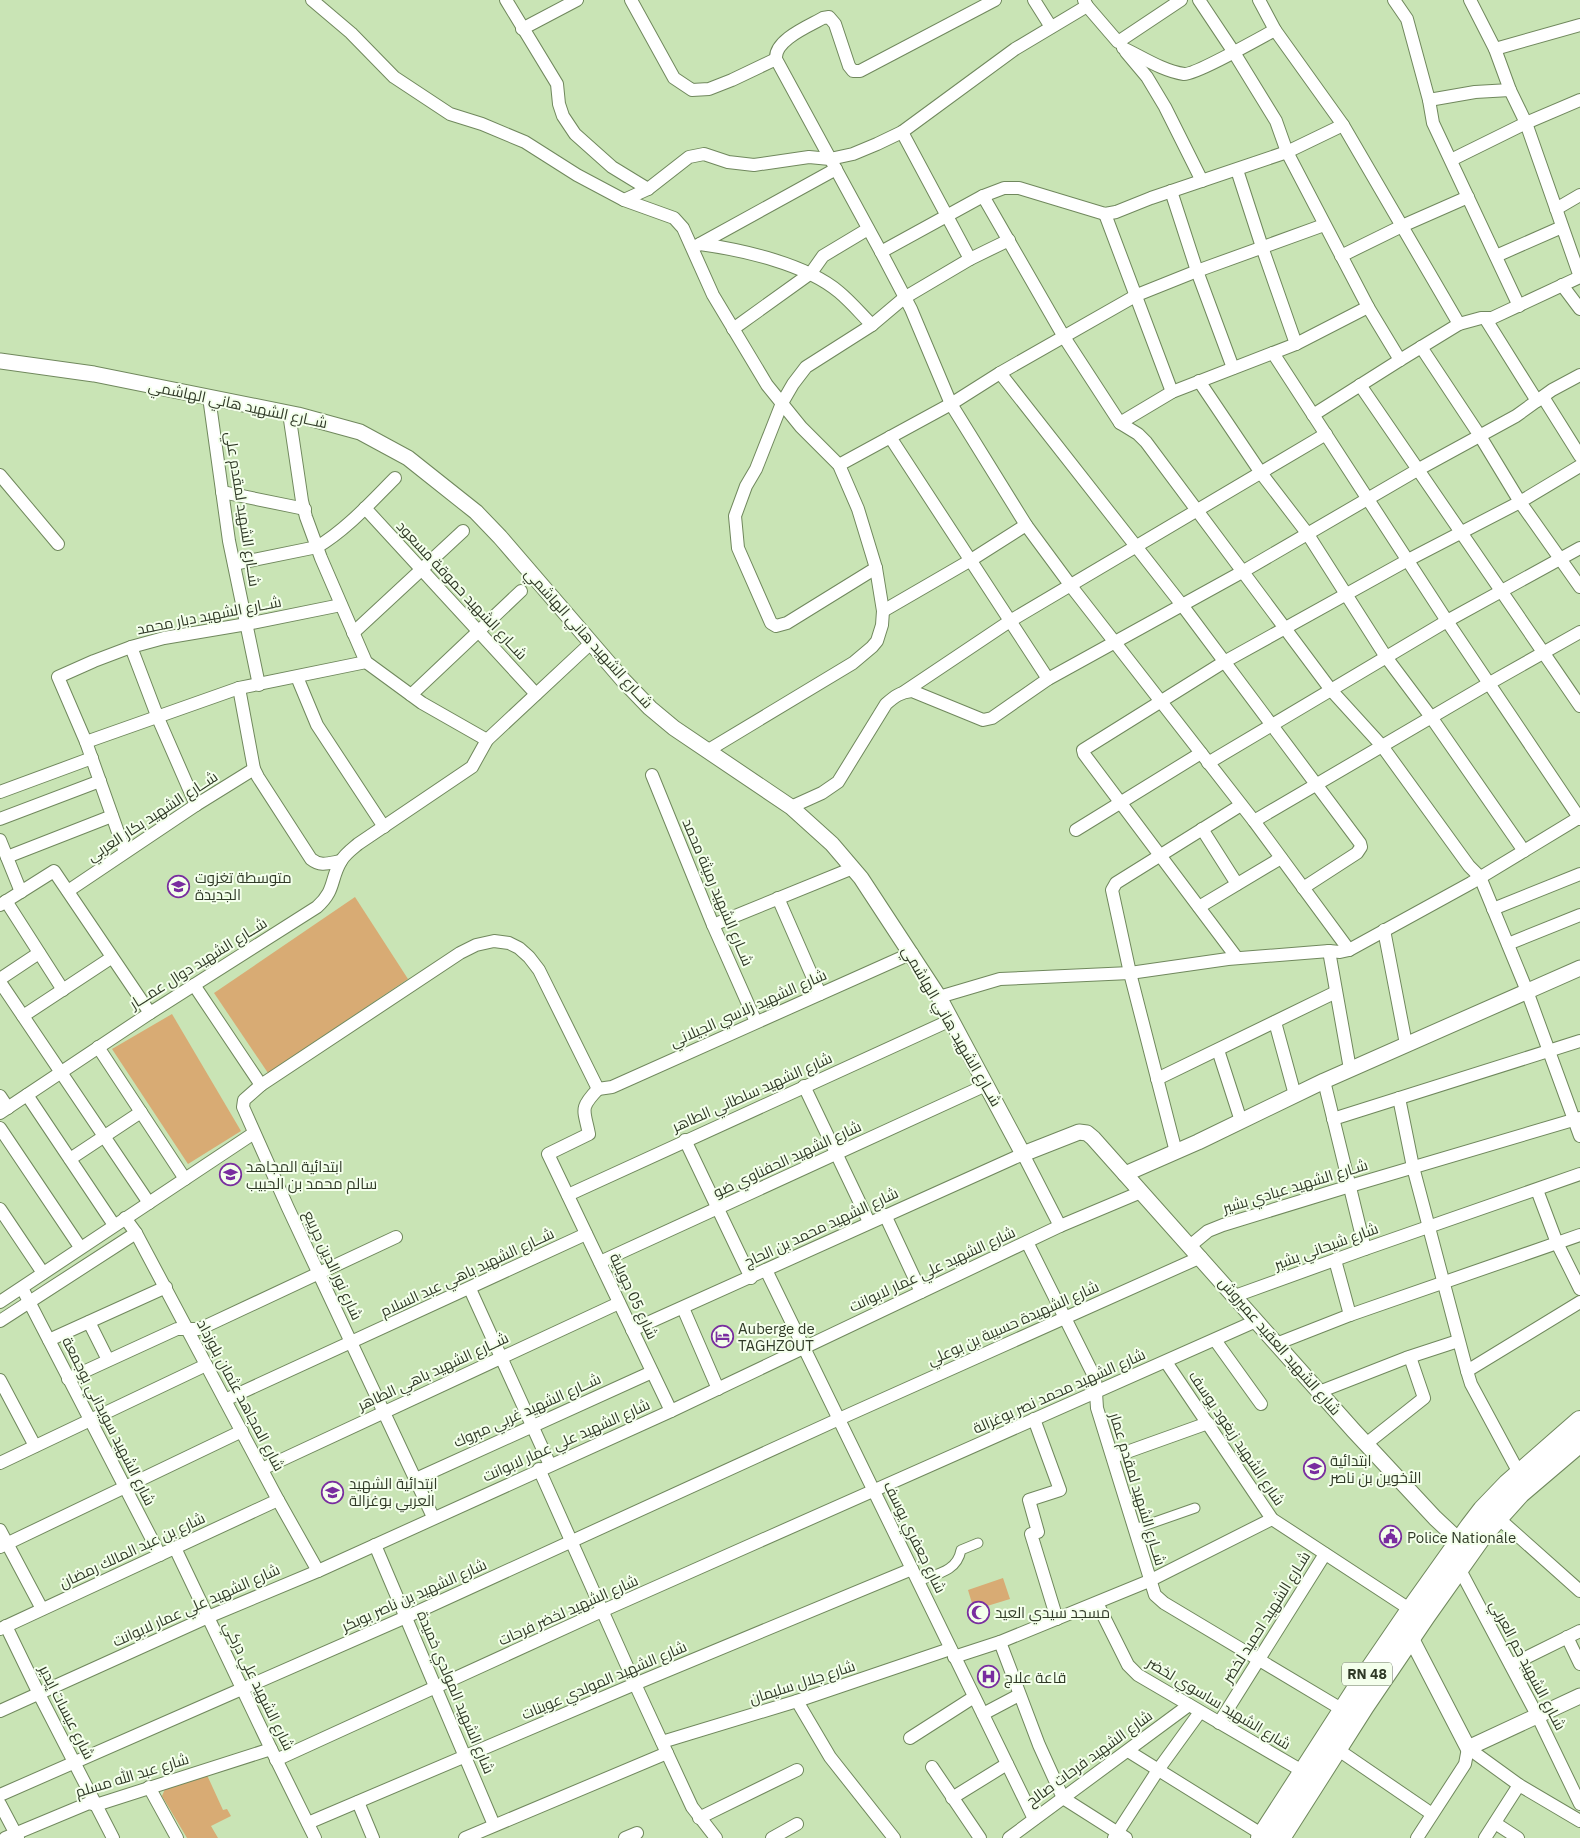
<svg xmlns="http://www.w3.org/2000/svg" width="1580" height="1838" font-family="'IBM Plex Sans',Cairo,sans-serif">
  <style>
    .green { fill: #d8ab74 }
    .lines { fill: none; stroke-linecap: round; stroke-linejoin: round }
    .pedestrian-casing { stroke: #70885d; stroke-width: 11 }
    .minor-casing { stroke: #70885d; stroke-width: 14 }
    .tertiary-casing { stroke: #70885d; stroke-width: 17 }
    .trunk-casing { stroke: #70885d; stroke-width: 22 }
    .pedestrian { stroke: #fff; stroke-width: 9 }
    .minor { stroke: #fff; stroke-width: 12 }
    .tertiary { stroke: #fff; stroke-width: 15 }
    .trunk { stroke: #fff; stroke-width: 20 }
    .labels { text-anchor: middle; dominant-baseline: central; stroke-width: 4; stroke-linejoin: round; paint-order: stroke }
    .shield { fill: #f4ffec; stroke: #6b7562; stroke-width: 1 }
    .shield-label { font-size: 14px; font-weight: bold; fill: #303a27 }
    .street-label { font-size: 15px; fill: #303a27; stroke: #f4ffec }
    .poi-label { font-size: 15px; fill: #303a27; stroke: #f4ffec; text-anchor: start }
  </style>
  <rect width="100%" height="100%" fill="#c9e4b5"/>
  <!-- green -->
  <g class="green">
    <polygon points="355,897 408,979 268,1073 214,993"/>
    <polygon points="172,1014 241,1131 188,1164 112,1049"/>
    <polygon points="1003,1578 1010,1599 974,1610 968,1590"/>
    <polygon points="207,1775 223,1810 227,1809 231,1816 211,1826 218,1838 187,1838 162,1796 165,1789"/>
  </g>
  <g class="lines">
    <defs>
      <g id="pedestrian">
        <polyline points="1135,1529 1195,1508"/>
        <path d="M918,1581C936,1574 957,1572 961,1550L978,1543"/>
      </g>
      <g id="minor">
        <polyline points="312,0 351,33 394,77 450,114 482,124 525,142 577,175 624,200 648,189 689,157 704,154 728,162 754,165 809,157 830,159 853,154 877,144 902,132 1015,49 1087,6"/>
        <polyline points="506,0 557,84 559,104 563,116 575,134 612,167 648,189"/>
        <polyline points="631,0 674,78 692,90 709,89 732,80 776,59 881,252 911,309 951,404 1026,525 1074,590 1254,821 1349,950"/>
        <polyline points="1034,0 1051,27"/>
        <polyline points="1084,0 1087,6 1118,42 1181,0"/>
        <polyline points="1199,0 1233,51 1276,121 1287,152 1368,307 1400,360"/>
        <polyline points="1259,0 1275,30 1343,125 1459,324"/>
        <polyline points="1394,0 1407,19 1429,100 1475,92 1510,90"/>
        <polyline points="1470,0 1495,49 1510,90 1526,123 1580,277"/>
        <polyline points="522,29 577,0"/>
        <path d="M1123,48C1142,57 1163,71 1184,74C1195,75 1260,38 1275,30"/>
        <polyline points="1495,49 1580,25"/>
        <polyline points="1126,52 1147,77 1165,107 1202,181"/>
        <path d="M776,59C774,40 809,26 823,18L829,17L835,24L849,66L853,71H860L995,0"/>
        <polyline points="1429,100 1433,123 1519,306"/>
        <polyline points="902,132 970,259"/>
        <polyline points="1451,160 1526,123 1580,100"/>
        <polyline points="1237,170 1262,247 1296,344"/>
        <polyline points="1171,191 1197,271 1233,368"/>
        <polyline points="983,196 1064,337 1120,423 1138,434 1146,442 1331,690 1382,746 1469,866 1480,877 1527,991 1580,1136"/>
        <polyline points="624,200 674,218 683,228 713,295 767,385 801,427 839,465 858,509 876,568 883,611 882,625 877,641 872,647 853,663 707,751"/>
        <polyline points="1556,209 1580,195"/>
        <polyline points="1105,214 1172,392"/>
        <path d="M700,244C743,250 806,264 839,292C851,302 861,314 872,325"/>
        <polyline points="698,245 836,169"/>
        <polyline points="881,252 983,196 1004,188 1019,188 1105,214 1116,212 1151,198 1287,152 1343,125"/>
        <polyline points="1341,256 1402,226 1468,197"/>
        <polyline points="1496,256 1562,227"/>
        <polyline points="1562,285 1580,309"/>
        <polyline points="1485,318 1537,401"/>
        <polyline points="733,329 811,273 823,256 868,229"/>
        <polyline points="1273,353 1447,621 1580,819"/>
        <polyline points="1000,373 1182,605 1360,843 1361,847 1357,853 1303,888"/>
        <polyline points="1199,381 1261,473 1307,533 1386,657 1431,717 1524,851"/>
        <polyline points="1360,385 1580,706"/>
        <polyline points="209,397 229,541 259,685"/>
        <polyline points="1543,397 1580,456"/>
        <polyline points="289,413 302,501 306,517 321,558 366,662 422,703 487,740"/>
        <polyline points="1313,415 1400,360 1459,324 1481,318 1492,318 1580,277"/>
        <polyline points="1120,423 1172,392 1296,344 1368,307"/>
        <polyline points="890,437 1048,679"/>
        <polyline points="839,465 951,404 1000,373 1137,295 1197,271 1324,225"/>
        <polyline points="1580,466 1520,502 1580,587"/>
        <polyline points="0,475 58,544"/>
        <polyline points="222,492 305,509"/>
        <polyline points="365,508 536,694"/>
        <path d="M234,564L317,547C346,530 371,502 395,478"/>
        <polyline points="876,568 787,623 776,626 771,623 738,548 735,516 746,486 756,469 782,403 793,384 806,367 872,325 904,298 970,259 1009,240"/>
        <polyline points="883,611 971,560 1026,525"/>
        <polyline points="353,633 463,531"/>
        <polyline points="131,647 158,718 196,805"/>
        <polyline points="297,677 317,725 384,827"/>
        <path d="M239,688L254,769L258,777L311,859C321,867 329,863 341,861"/>
        <polyline points="904,692 1010,621 1326,434"/>
        <polyline points="411,695 521,591"/>
        <polyline points="86,742 239,688 366,662"/>
        <polyline points="1208,763 1447,621 1580,548"/>
        <polyline points="652,775 713,925 756,1022"/>
        <polyline points="0,792 92,758"/>
        <path d="M791,807L822,793L838,782L886,704C894,697 900,692 912,691L983,720L992,718L1048,679L1242,572L1419,469L1516,416L1552,390L1580,375"/>
        <polyline points="0,819 100,781"/>
        <polyline points="1254,821 1488,684 1580,632"/>
        <polyline points="1202,829 1237,884"/>
        <polyline points="1076,830 1201,753"/>
        <polyline points="0,840 21,892"/>
        <polyline points="125,852 86,742 58,677 94,661 131,647 164,638 247,624 341,605"/>
        <polyline points="7,857 112,816"/>
        <polyline points="68,891 196,805 254,769"/>
        <polyline points="778,898 820,994"/>
        <polyline points="6,901 63,990"/>
        <polyline points="0,905 54,871 150,1013"/>
        <polyline points="1199,907 1281,858"/>
        <polyline points="1493,909 1580,874"/>
        <polyline points="713,925 853,868"/>
        <polyline points="1384,930 1406,1044"/>
        <polyline points="1508,944 1580,915"/>
        <polyline points="1329,951 1350,1069"/>
        <polyline points="1237,958 1084,754 1083,750 1224,662 1408,560 1520,502 1480,436 1421,347"/>
        <polyline points="0,979 39,953"/>
        <polyline points="0,982 149,1203"/>
        <polyline points="194,985 261,1085 244,1100 243,1107 288,1208 433,1517"/>
        <polyline points="939,997 1000,979 1130,973 1228,959 1329,951 1340,952 1349,950 1471,883 1580,817"/>
        <polyline points="23,1016 111,958"/>
        <polyline points="1275,1022 1295,1095"/>
        <polyline points="98,1047 185,1179"/>
        <polyline points="1218,1050 1241,1121"/>
        <polyline points="1157,1079 1336,992"/>
        <polyline points="1324,1081 1365,1249"/>
        <polyline points="261,1085 460,953 476,945 494,941 509,943 519,948 529,957 539,970 598,1089"/>
        <polyline points="804,1086 869,1222"/>
        <path d="M598,1089C579,1109 584,1109 589,1134L548,1154L671,1411"/>
        <polyline points="598,1089 612,1087 912,953"/>
        <polyline points="27,1095 114,1225"/>
        <polyline points="0,1096 8,1108"/>
        <polyline points="1399,1098 1413,1167 1467,1371 1471,1384 1519,1473"/>
        <path d="M0,1113L150,1013L317,907C336,890 330,879 341,861C345,854 352,849 358,844L472,767L487,740L591,643"/>
        <polyline points="1333,1119 1580,1041"/>
        <polyline points="0,1128 80,1247"/>
        <polyline points="685,1140 751,1278"/>
        <polyline points="1176,1152 1130,973 1112,890 1116,883 1241,805"/>
        <polyline points="70,1159 141,1112"/>
        <polyline points="1537,1190 1557,1243 1580,1289"/>
        <polyline points="568,1195 951,1020"/>
        <polyline points="0,1209 43,1273"/>
        <polyline points="885,1215 921,1292"/>
        <polyline points="125,1218 136,1233 278,1500 318,1571"/>
        <polyline points="1027,1242 1095,1378 1097,1408 1155,1595 1164,1603 1348,1713"/>
        <polyline points="1191,1245 1208,1231 1223,1225 1350,1186 1580,1118"/>
        <polyline points="1335,1260 1350,1315"/>
        <polyline points="600,1262 986,1085"/>
        <polyline points="766,1270 1034,1819"/>
        <polyline points="22,1288 160,1555"/>
        <polyline points="470,1289 550,1465"/>
        <polyline points="1235,1296 1365,1249 1580,1174"/>
        <polyline points="0,1302 254,1133"/>
        <polyline points="683,1308 718,1389"/>
        <polyline points="0,1321 136,1233"/>
        <polyline points="89,1322 108,1360"/>
        <polyline points="632,1330 1023,1154 1060,1226"/>
        <polyline points="49,1340 166,1287"/>
        <polyline points="1215,1340 1261,1404"/>
        <polyline points="1276,1344 1350,1315 1580,1235"/>
        <polyline points="1166,1362 1272,1519 1411,1610"/>
        <polyline points="1467,1371 1580,1302"/>
        <polyline points="68,1379 177,1329 199,1329 206,1326 396,1237"/>
        <polyline points="0,1380 35,1446"/>
        <polyline points="1319,1392 1406,1358 1458,1341"/>
        <polyline points="225,1400 586,1234"/>
        <polyline points="1034,1419 1060,1490 1029,1500 1038,1532 1031,1534 1057,1619"/>
        <polyline points="1366,1444 1424,1398 1410,1357"/>
        <polyline points="1113,1457 1208,1423"/>
        <polyline points="0,1463 206,1365"/>
        <polyline points="262,1469 619,1303"/>
        <polyline points="539,1469 635,1684 692,1807 716,1838"/>
        <polyline points="416,1479 652,1372"/>
        <polyline points="1497,1517 1580,1591"/>
        <polyline points="0,1530 42,1609"/>
        <polyline points="375,1545 494,1825"/>
        <polyline points="0,1547 242,1431"/>
        <polyline points="175,1548 271,1749 315,1838"/>
        <polyline points="1459,1568 1537,1715 1580,1804"/>
        <polyline points="1097,1603 1128,1665 1138,1675 1304,1772"/>
        <polyline points="6,1626 38,1692 113,1838"/>
        <polyline points="0,1629 278,1500"/>
        <polyline points="1567,1637 1580,1664"/>
        <polyline points="1000,1642 1039,1745 1063,1798 1126,1838"/>
        <polyline points="954,1657 1000,1642 1149,1581 1272,1519"/>
        <polyline points="1511,1665 1580,1631"/>
        <polyline points="797,1701 830,1757 894,1838"/>
        <polyline points="0,1711 208,1617 318,1571 671,1411 1060,1226 1141,1192"/>
        <polyline points="983,1714 1019,1695"/>
        <polyline points="1219,1723 1325,1554"/>
        <polyline points="910,1738 974,1697"/>
        <polyline points="662,1742 797,1701 950,1649"/>
        <polyline points="1468,1748 1519,1785 1580,1821"/>
        <polyline points="1337,1749 1432,1814"/>
        <polyline points="1128,1751 1263,1835"/>
        <polyline points="276,1760 602,1611 1256,1321"/>
        <polyline points="932,1767 980,1838"/>
        <polyline points="149,1787 177,1838"/>
        <polyline points="0,1795 406,1617 839,1419 1201,1257"/>
        <polyline points="952,1798 1007,1764"/>
        <polyline points="358,1802 373,1838"/>
        <polyline points="0,1804 18,1838"/>
        <polyline points="699,1818 797,1770"/>
        <polyline points="308,1823 635,1684 912,1569"/>
        <polyline points="1495,1823 1518,1838"/>
        <polyline points="5,1838 89,1803 96,1805 271,1749"/>
        <polyline points="465,1838 667,1753"/>
        <polyline points="625,1838 637,1833"/>
        <polyline points="772,1838 797,1824"/>
        <polyline points="1009,1838 1189,1705"/>
        <polyline points="1114,1838 1158,1770 1200,1712"/>
        <polyline points="1417,1838 1465,1764 1468,1748"/>
        <polyline points="1485,1838 1519,1785"/>
      </g>
      <g id="tertiary">
        <polyline points="0,361 94,374 298,415 360,432 408,458 476,512 500,537 624,681 650,708 674,728 791,807 832,844 861,878 939,997 1023,1154 1079,1132 1087,1133 1093,1138 1354,1431 1435,1518 1466,1547"/>
        <polyline points="1125,1174 1198,1142 1324,1081 1580,968"/>
        <polyline points="1410,1636 1468,1748 1580,1696"/>
      </g>
      <g id="trunk">
        <polyline points="1261,1838 1357,1689 1411,1610 1470,1527 1483,1510 1508,1484 1580,1421"/>
        <polyline points="1280,1838 1364,1706 1425,1616 1483,1534 1520,1493 1580,1442"/>
      </g>
    </defs>
    <!-- pedestrian casing -->
    <use href="#pedestrian" class="pedestrian-casing"/>
    <!-- minor casing -->
    <use href="#minor" class="minor-casing"/>
    <!-- tertiary casing -->
    <use href="#tertiary" class="tertiary-casing"/>
    <!-- trunk casing -->
    <use href="#trunk" class="trunk-casing"/>
    <!-- pedestrian -->
    <use href="#pedestrian" class="pedestrian"/>
    <!-- minor -->
    <use href="#minor" class="minor"/>
    <!-- tertiary -->
    <use href="#tertiary" class="tertiary"/>
    <!-- trunk -->
    <use href="#trunk" class="trunk"/>
  </g>
  <!-- icons -->
  <defs>
    <symbol id="school-ring" viewBox="-11 -11 22 22"><circle r="9.5" fill="#f4ffec" stroke="#792d9f" stroke-width="1.5"/><path d="M0-5L7-2L0 1L-7-2ZM-4 1L0 2.5L4 1V4Q0 6-4 4Z" fill="#792d9f"/></symbol>
    <symbol id="hotel-ring" viewBox="-11 -11 22 22"><circle r="9.5" fill="#f4ffec" stroke="#792d9f" stroke-width="1.5"/><path d="M-6-4.5h1.5V1H6V5H4.5V3h-9V5H-6ZM-4 0a1.8 1.8 0 1 1 3.6 0ZM.5 0V-2.5h3Q6-2.5 6 0Z" fill="#792d9f"/></symbol>
    <symbol id="civic-ring" viewBox="-11 -11 22 22"><circle r="9.5" fill="#f4ffec" stroke="#792d9f" stroke-width="1.5"/><path d="M-.6-6.5H3V-4.5H.6V-3L4-1V1h2V6H-6V1h2V-1L-.6-3ZM-1.2 2.5V6h2.4V2.5Z" fill="#792d9f"/></symbol>
    <symbol id="mosque-ring" viewBox="-11 -11 22 22"><circle r="9.5" fill="#f4ffec" stroke="#792d9f" stroke-width="1.5"/><path d="M3.5-4.9A6 6 0 1 0 3.5 4.9A5 5 0 1 1 3.5-4.9Z" fill="#792d9f"/></symbol>
    <symbol id="hospital-ring" viewBox="-11 -11 22 22"><circle r="9.5" fill="#f4ffec" stroke="#792d9f" stroke-width="1.5"/><path d="M-5-5h3v3.5h4V-5h3V5h-3V1.5h-4V5h-3Z" fill="#792d9f"/></symbol>
  </defs>
  <g fill-rule="evenodd">
    <use href="#school-ring" x="166" y="874" width="25" height="25"/>
    <use href="#school-ring" x="218" y="1162" width="25" height="25"/>
    <use href="#hotel-ring" x="710" y="1324" width="25" height="25"/>
    <use href="#school-ring" x="1302" y="1456" width="25" height="25"/>
    <use href="#school-ring" x="320" y="1480" width="25" height="25"/>
    <use href="#civic-ring" x="1378" y="1524" width="25" height="25"/>
    <use href="#mosque-ring" x="966" y="1600" width="25" height="25"/>
    <use href="#hospital-ring" x="976" y="1664" width="25" height="25"/>
  </g>
  <g class="labels">
    <!-- shield labels -->
    <rect class="shield" x="1342" y="1662.5" width="50" height="23" rx="4"/>
    <g class="shield-label">
      <text x="1367" y="1674">RN 48</text>
    </g>
    <!-- street labels -->
    <g class="street-label">
      <text transform="translate(238 404) rotate(12)">شــارع الشهيد هاني الهاشمي</text>
      <text transform="translate(243 509) rotate(81)">شــارع الشهيد لمقدم علي</text>
      <text transform="translate(462 590) rotate(47)">شــارع الشهيد حموقة مسعود</text>
      <text transform="translate(209 615) rotate(-11)">شــارع الشهيد دبار محمد</text>
      <text transform="translate(589 638) rotate(48)">شــارع الشهيد هاني الهاشمي</text>
      <text transform="translate(152 816) rotate(-33)">شــارع الشهيد بكار العربي</text>
      <text transform="translate(718 892) rotate(67)">شــارع الشهيد رميثة محمد</text>
      <text transform="translate(198 963) rotate(-32)">شــارع الشهيد دوال عمـــار</text>
      <text transform="translate(748 1008) rotate(-24)">شارع الشهيد زلاسي الجيلاني</text>
      <text transform="translate(952 1026) rotate(60)">شــارع الشهيد هاني الهاشمي</text>
      <text transform="translate(752 1092) rotate(-24)">شارع الشهيد سلطاني الطاهر</text>
      <text transform="translate(787 1159) rotate(-25)">شارع الشهيد الحفناوي ضو</text>
      <text transform="translate(1295 1186) rotate(-17)">شـارع الشهيد عبادي بشير</text>
      <text transform="translate(821 1227) rotate(-25)">شارع الشهيد محمد بن الحاج</text>
      <text transform="translate(1326 1246) rotate(-20)">شارع شيحاني بشير</text>
      <text transform="translate(333 1265) rotate(65)">شارع نور الدين جريبع</text>
      <text transform="translate(932 1269) rotate(-25)">شارع الشهيد علي عمار لابوانت</text>
      <text transform="translate(467 1272) rotate(-25)">شــارع الشهيد باهي عبد السلام</text>
      <text transform="translate(634 1296) rotate(65)">شارع 05 جويلية</text>
      <text transform="translate(1013 1323) rotate(-24)">شارع الشهيدة حسيبة بن بوعلي</text>
      <text transform="translate(1280 1346) rotate(49)">شارع الشهيد العقيد عميروش</text>
      <text transform="translate(433 1371) rotate(-25)">شــارع الشهيد باهي الطاهر</text>
      <text transform="translate(1059 1391) rotate(-24)">شارع الشهيد محمد نصر بوغزالة</text>
      <text transform="translate(241 1395) rotate(62)">شارع المجاهد عثمان بلوزداد</text>
      <text transform="translate(527 1410) rotate(-24)">شــارع الشهيد غربي مبروك</text>
      <text transform="translate(109 1421) rotate(63)">شارع الشهيد سويداني بوجمعة</text>
      <text transform="translate(1237 1438) rotate(56)">شارع الشهيد زيغود يوسف</text>
      <text transform="translate(566 1440) rotate(-24)">شارع الشهيد علي عمار لابوانت</text>
      <text transform="translate(1138 1489) rotate(73)">شــارع الشهيد لمقدم عمار</text>
      <text transform="translate(915 1537) rotate(64)">شارع جعفري يوسف</text>
      <text transform="translate(132 1550) rotate(-25)">شارع بن عبد المالك رمضان</text>
      <text transform="translate(414 1595) rotate(-24)">شارع الشهيد بن ناصر بوبكر</text>
      <text transform="translate(196 1605) rotate(-24)">شارع الشهيد علي عمار لابوانت</text>
      <text transform="translate(568 1610) rotate(-24)">شارع الشهيد لخضر فرحات</text>
      <text transform="translate(1266 1617) rotate(-58)">شـارع الشهيد احميد لخضر</text>
      <text transform="translate(1528 1665) rotate(62)">شـارع الشهيد حم العربي</text>
      <text transform="translate(604 1680) rotate(-23)">شارع الشهيد المولدي عوينات</text>
      <text transform="translate(802 1682) rotate(-18)">شارع جلال سليمان</text>
      <text transform="translate(259 1686) rotate(64)">شارع الشهيد علي دركي</text>
      <text transform="translate(456 1692) rotate(67)">شارع الشهيد المولدي خميدة</text>
      <text transform="translate(1219 1703) rotate(31)">شارع الشهيد ساسوي لخضر</text>
      <text transform="translate(67 1712) rotate(63)">شارع عيسات إيدير</text>
      <text transform="translate(1089 1758) rotate(-36)">شارع الشهيد فرحات صالح</text>
      <text transform="translate(132 1775) rotate(-17)">شارع عبد الله مسلم</text>
    </g>
    <!-- poi labels -->
    <g class="poi-label">
      <text x="195" y="877">متوسطة تغزوت<tspan x="195" dy="17">الجديدة</tspan></text>
      <text x="246" y="1166">ابتدائية المجاهد<tspan x="246" dy="17">سالم محمد بن الحبيب</tspan></text>
      <text x="738" y="1328">Auberge de<tspan x="738" dy="17">TAGHZOUT</tspan></text>
      <text x="1330" y="1460">ابتدائية<tspan x="1330" dy="17">الأخوين بن ناصر</tspan></text>
      <text x="349" y="1483">ابتدائية الشهيد<tspan x="349" dy="17">العربي بوغزالة</tspan></text>
      <text x="1407" y="1537">Police Nationale</text>
      <text x="995" y="1612">مسجد سيدي العيد</text>
      <text x="1004" y="1677">قاعة علاج</text>
    </g>
  </g>
</svg>
